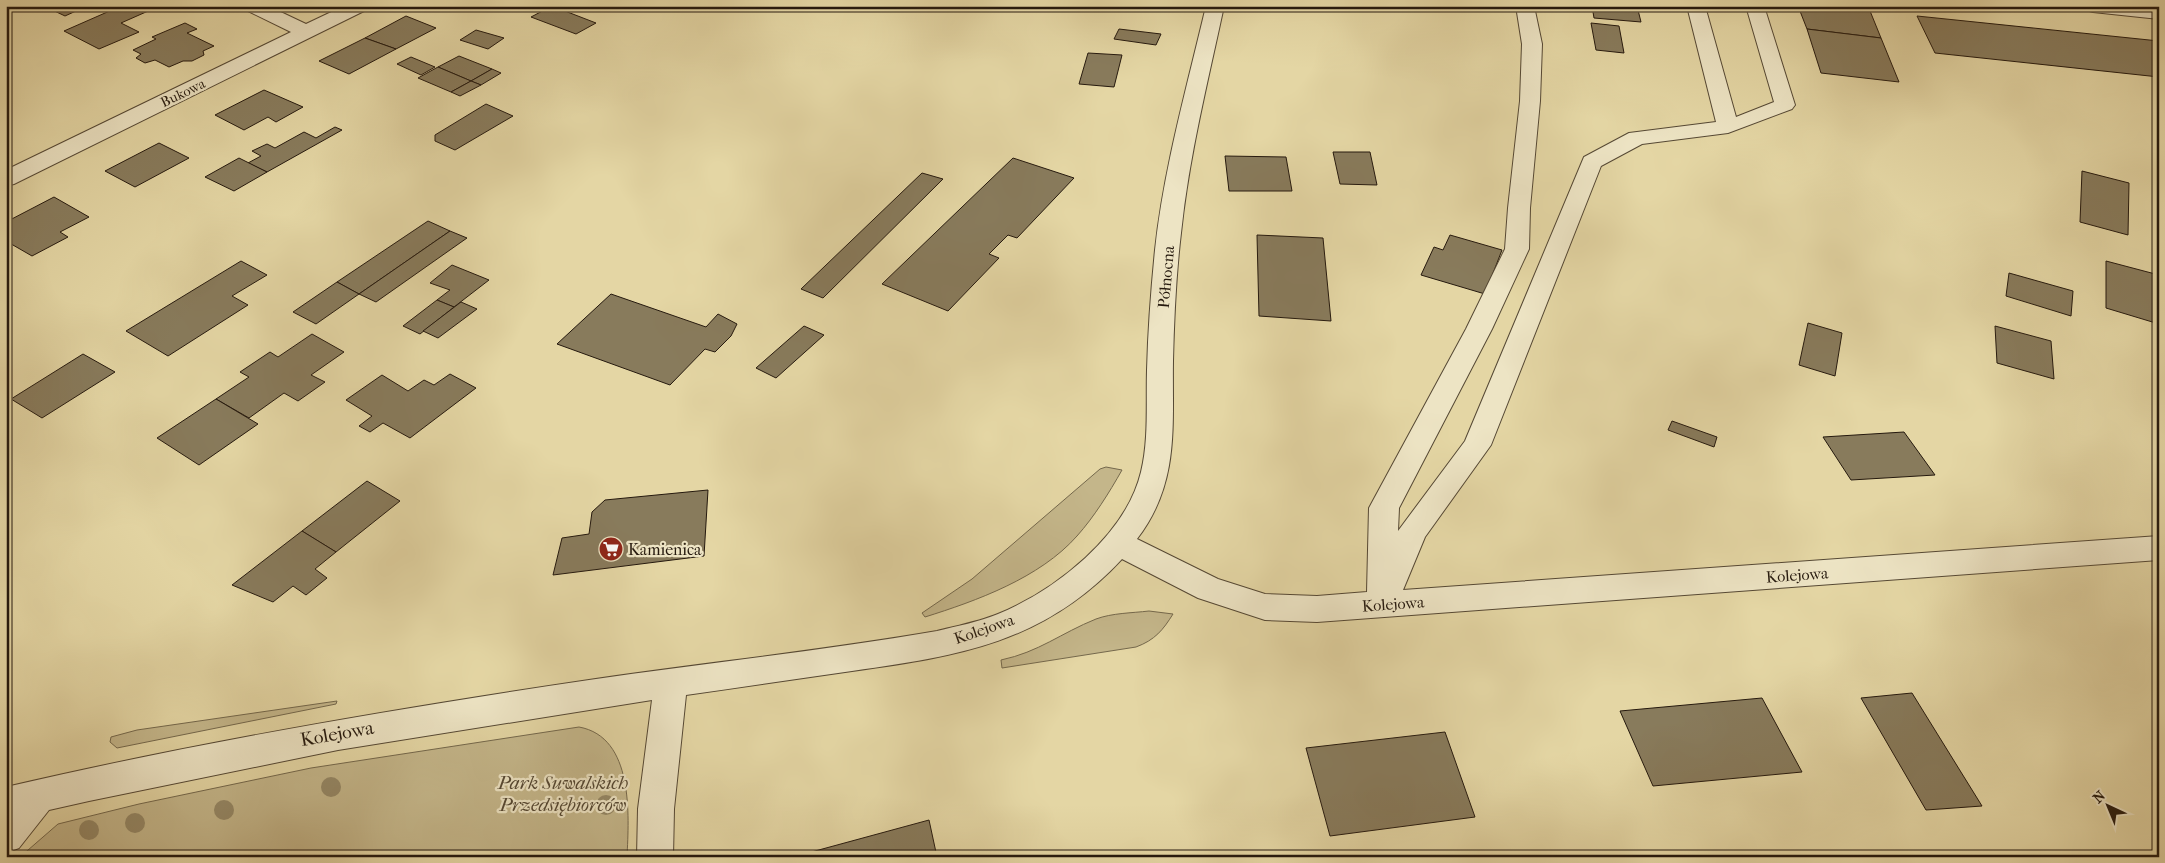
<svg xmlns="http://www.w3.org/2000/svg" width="2165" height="863" font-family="'IM FELL French Canon',serif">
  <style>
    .green { fill: #c4b68a; stroke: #74684c }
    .building { fill: #887b5c; stroke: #25190e }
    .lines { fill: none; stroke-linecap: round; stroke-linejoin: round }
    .minor-casing { stroke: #554834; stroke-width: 2 }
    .minor { fill: #ede4c4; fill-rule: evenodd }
    .tree { fill: #958866 }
    .labels { text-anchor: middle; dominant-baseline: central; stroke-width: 4.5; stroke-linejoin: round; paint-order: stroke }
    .far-street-label { font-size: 14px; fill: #25190e; stroke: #ede4c4 }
    .street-label { font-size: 16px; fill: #25190e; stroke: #ede4c4 }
    .poi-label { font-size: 16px; fill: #25190e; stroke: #ede4c4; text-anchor: start }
    .near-street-label { font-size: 19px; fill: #25190e; stroke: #ede4c4 }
    .near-park-label { font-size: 19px; font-style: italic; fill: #554833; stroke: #ede4c4 }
  </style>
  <rect width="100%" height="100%" fill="#e4d6a4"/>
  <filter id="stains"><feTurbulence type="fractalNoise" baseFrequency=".004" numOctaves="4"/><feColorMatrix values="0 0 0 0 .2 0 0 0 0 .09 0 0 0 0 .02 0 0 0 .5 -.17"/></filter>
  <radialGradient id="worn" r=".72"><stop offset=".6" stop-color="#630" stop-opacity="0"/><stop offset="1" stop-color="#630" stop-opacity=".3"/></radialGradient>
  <!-- green -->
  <g class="green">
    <path d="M1106,467L1122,470C1109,493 1094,517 1077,536C1040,578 976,601 925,617L922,613L972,579L1100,469Z"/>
    <path d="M1149,611L1173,614C1163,630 1155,640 1136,647L1002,668L1001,660C1039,652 1061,633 1096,619C1112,613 1132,613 1149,611Z"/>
    <polygon points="337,701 336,704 117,748 110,742 111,737 137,730"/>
    <path d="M579,727C634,737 629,815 627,857H20L58,824L139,804L311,768Z"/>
  </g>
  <!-- building -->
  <g class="building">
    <polygon points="44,6 87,6 65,16"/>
    <polygon points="121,6 151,6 155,8 121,23 139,32 99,49 64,31"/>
    <polygon points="552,6 596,23 576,34 531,17"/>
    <polygon points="1592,6 1637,6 1641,22 1594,18"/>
    <polygon points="1798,6 1868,6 1881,38 1807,29"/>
    <polygon points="406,16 436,28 396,49 365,38"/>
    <polygon points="1917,16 2159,41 2159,77 1935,53"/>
    <polygon points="185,23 197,29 187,33 214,46 203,51 204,55 192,61 183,61 169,67 155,60 145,63 136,58 141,54 133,50 156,39 152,37"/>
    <polygon points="1591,23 1619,26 1624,53 1596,50"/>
    <polygon points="1119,29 1161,34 1156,45 1114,39"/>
    <polygon points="1807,29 1881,38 1899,82 1821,73"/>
    <polygon points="476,30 504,38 488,49 460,40"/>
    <polygon points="365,38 396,49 349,74 319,61"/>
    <polygon points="1088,53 1122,55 1114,87 1079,84"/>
    <polygon points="459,56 492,69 471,81 438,67"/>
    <polygon points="411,57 435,67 421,75 397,64"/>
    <polygon points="438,67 471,81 451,92 418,78"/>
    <polygon points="492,69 501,73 481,85 471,81"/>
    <polygon points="471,81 481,85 460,96 451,92"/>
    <polygon points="264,90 303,107 276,122 268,117 244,130 215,115"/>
    <polygon points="486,104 513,116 455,150 435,141 435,135"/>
    <polygon points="335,127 342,130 267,172 248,163 261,156 252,151 267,144 275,148 304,132 316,138"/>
    <polygon points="159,143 189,158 135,187 105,171"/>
    <polygon points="1333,152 1370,152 1377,185 1340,184"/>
    <polygon points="1225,156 1286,157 1292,191 1229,191"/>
    <polygon points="239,158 267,172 234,191 205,177"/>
    <polygon points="1013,158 1074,178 1017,238 1008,235 989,254 999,258 948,311 882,284"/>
    <polygon points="2082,171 2129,183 2128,235 2080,222"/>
    <polygon points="922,173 943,179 823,298 801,289"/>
    <polygon points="54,197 89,217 60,232 68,237 32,256 6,241 6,222"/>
    <polygon points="428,221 450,231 359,294 337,282"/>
    <polygon points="450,231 467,238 376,302 359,294"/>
    <polygon points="1257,235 1323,238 1331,321 1259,316"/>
    <polygon points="1450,235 1502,250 1485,294 1421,275 1434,247 1443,250"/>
    <polygon points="241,261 267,275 232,296 248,305 168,356 126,331"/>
    <polygon points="2106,261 2159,275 2159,324 2106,308"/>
    <polygon points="452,265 489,280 454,307 437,300 450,290 430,283"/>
    <polygon points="2009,273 2073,291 2071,316 2006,296"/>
    <polygon points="337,282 359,294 316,324 293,312"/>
    <polygon points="611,294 706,327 718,314 737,324 731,336 715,352 705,349 670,385 557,344"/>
    <polygon points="437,300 454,307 420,334 403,326"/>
    <polygon points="461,302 477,309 438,338 423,331"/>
    <polygon points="1808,323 1842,333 1835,376 1799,365"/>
    <polygon points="804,326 824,335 776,378 756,368"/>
    <polygon points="1995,326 2051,341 2054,379 1997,363"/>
    <polygon points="312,334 344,352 311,375 325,382 298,401 284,393 249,418 216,399 249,377 240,372 270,352 278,357"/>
    <polygon points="83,354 115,372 42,418 11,399"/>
    <polygon points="450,374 476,388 410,438 383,423 370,432 359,426 372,416 346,400 382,375 408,391 424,380 434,385"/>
    <polygon points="216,399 258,424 199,465 157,438"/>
    <polygon points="1672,421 1717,437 1714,447 1668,430"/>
    <polygon points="1904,432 1935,475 1851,480 1823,437"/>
    <polygon points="367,481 400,501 336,552 302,531"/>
    <polygon points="708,490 704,556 553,575 562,538 589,534 592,512 605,500"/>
    <polygon points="302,531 336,552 315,569 327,578 306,595 293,586 273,602 232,585"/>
    <polygon points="1912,693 1982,806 1926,810 1861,698"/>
    <polygon points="1762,698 1802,772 1653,786 1620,711"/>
    <polygon points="1445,732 1475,817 1330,836 1306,748"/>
    <polygon points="929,820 937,857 793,857"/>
  </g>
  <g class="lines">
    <defs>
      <g id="minor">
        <polygon points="244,6 268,6 306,24 344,6 368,6 366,10 14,184 6,186 6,170 291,32 246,10"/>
        <path d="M1206,6H1224C1208,81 1189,156 1181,233C1176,275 1174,319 1173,361C1172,427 1180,483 1137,539L1218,579L1265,594L1317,596L1367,592L1369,508L1466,329L1505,249L1508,208L1520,101L1522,44L1516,6H1534L1542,44L1540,101L1530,208L1529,249L1492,329L1399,508L1398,531L1465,441L1584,157L1629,133L1716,122L1687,6H1705L1736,117L1774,102L1746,6H1764L1795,105L1792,109L1728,133L1642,144L1601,166L1491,445L1425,537L1403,590L2159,536V560L1317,622L1265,620L1198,598L1122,559C1044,643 959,656 852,671C796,679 741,687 686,695L674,809L673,857H637L638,809L652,700L338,750L89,801L49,810L19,848L6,853V787C199,742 393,709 589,680C705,663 821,651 937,631C957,626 979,622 998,614C1056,590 1126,535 1141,472C1149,439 1146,404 1147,370C1148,330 1151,290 1155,250C1164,167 1187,87 1206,6Z"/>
        <polygon points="2084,6 2159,7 2159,19 2093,12 2086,10"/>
      </g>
    </defs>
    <!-- minor casing -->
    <use href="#minor" class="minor-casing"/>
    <!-- minor -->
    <use href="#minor" class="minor"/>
  </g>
  <!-- trees -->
  <g class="tree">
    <circle cx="331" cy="787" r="10"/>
    <circle cx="606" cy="805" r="10"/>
    <circle cx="224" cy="810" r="10"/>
    <circle cx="135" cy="823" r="10"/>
    <circle cx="89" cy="830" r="10"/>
  </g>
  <!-- icons -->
  <defs>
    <symbol id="supermarket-disc" viewBox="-11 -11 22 22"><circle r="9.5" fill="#8f2418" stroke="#ede4c4"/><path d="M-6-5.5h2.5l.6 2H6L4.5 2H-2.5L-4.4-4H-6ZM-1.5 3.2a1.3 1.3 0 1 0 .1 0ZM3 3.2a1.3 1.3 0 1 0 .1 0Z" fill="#fff"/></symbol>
  </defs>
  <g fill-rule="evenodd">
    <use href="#supermarket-disc" x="597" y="535" width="28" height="28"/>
  </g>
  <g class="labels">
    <!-- far-street labels -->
    <g class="far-street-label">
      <text transform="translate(183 93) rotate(-26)">Bukowa</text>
    </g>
    <!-- street labels -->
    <g class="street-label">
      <text transform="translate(1166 277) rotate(-85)">Północna</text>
      <text transform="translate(1797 575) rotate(-4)">Kolejowa</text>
      <text transform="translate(1393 604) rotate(-4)">Kolejowa</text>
      <text transform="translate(984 629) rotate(-19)">Kolejowa</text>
    </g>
    <!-- poi labels -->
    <g class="poi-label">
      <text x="628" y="549">Kamienica</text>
    </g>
    <!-- near-street labels -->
    <g class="near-street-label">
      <text transform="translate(337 734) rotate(-10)">Kolejowa</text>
    </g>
    <!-- near-park labels -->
    <g class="near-park-label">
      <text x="563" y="783">Park Suwalskich<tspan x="563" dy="22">Przedsiębiorców</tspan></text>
    </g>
  </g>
  <!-- margin -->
  <rect width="2165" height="863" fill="none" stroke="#e4d6a4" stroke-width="25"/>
  <rect x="8" y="8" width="2150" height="848" fill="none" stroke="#25190e" stroke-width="2.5"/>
  <rect x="12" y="12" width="2140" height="838" fill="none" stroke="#25190e"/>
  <!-- north arrow -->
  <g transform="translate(2108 806) rotate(316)" stroke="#ede4c4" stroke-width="4" paint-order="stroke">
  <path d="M0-4L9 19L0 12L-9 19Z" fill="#25190e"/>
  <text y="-8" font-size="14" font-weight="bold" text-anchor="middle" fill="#25190e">N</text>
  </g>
  <rect width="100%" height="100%" filter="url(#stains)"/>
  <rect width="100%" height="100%" fill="url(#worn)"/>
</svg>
